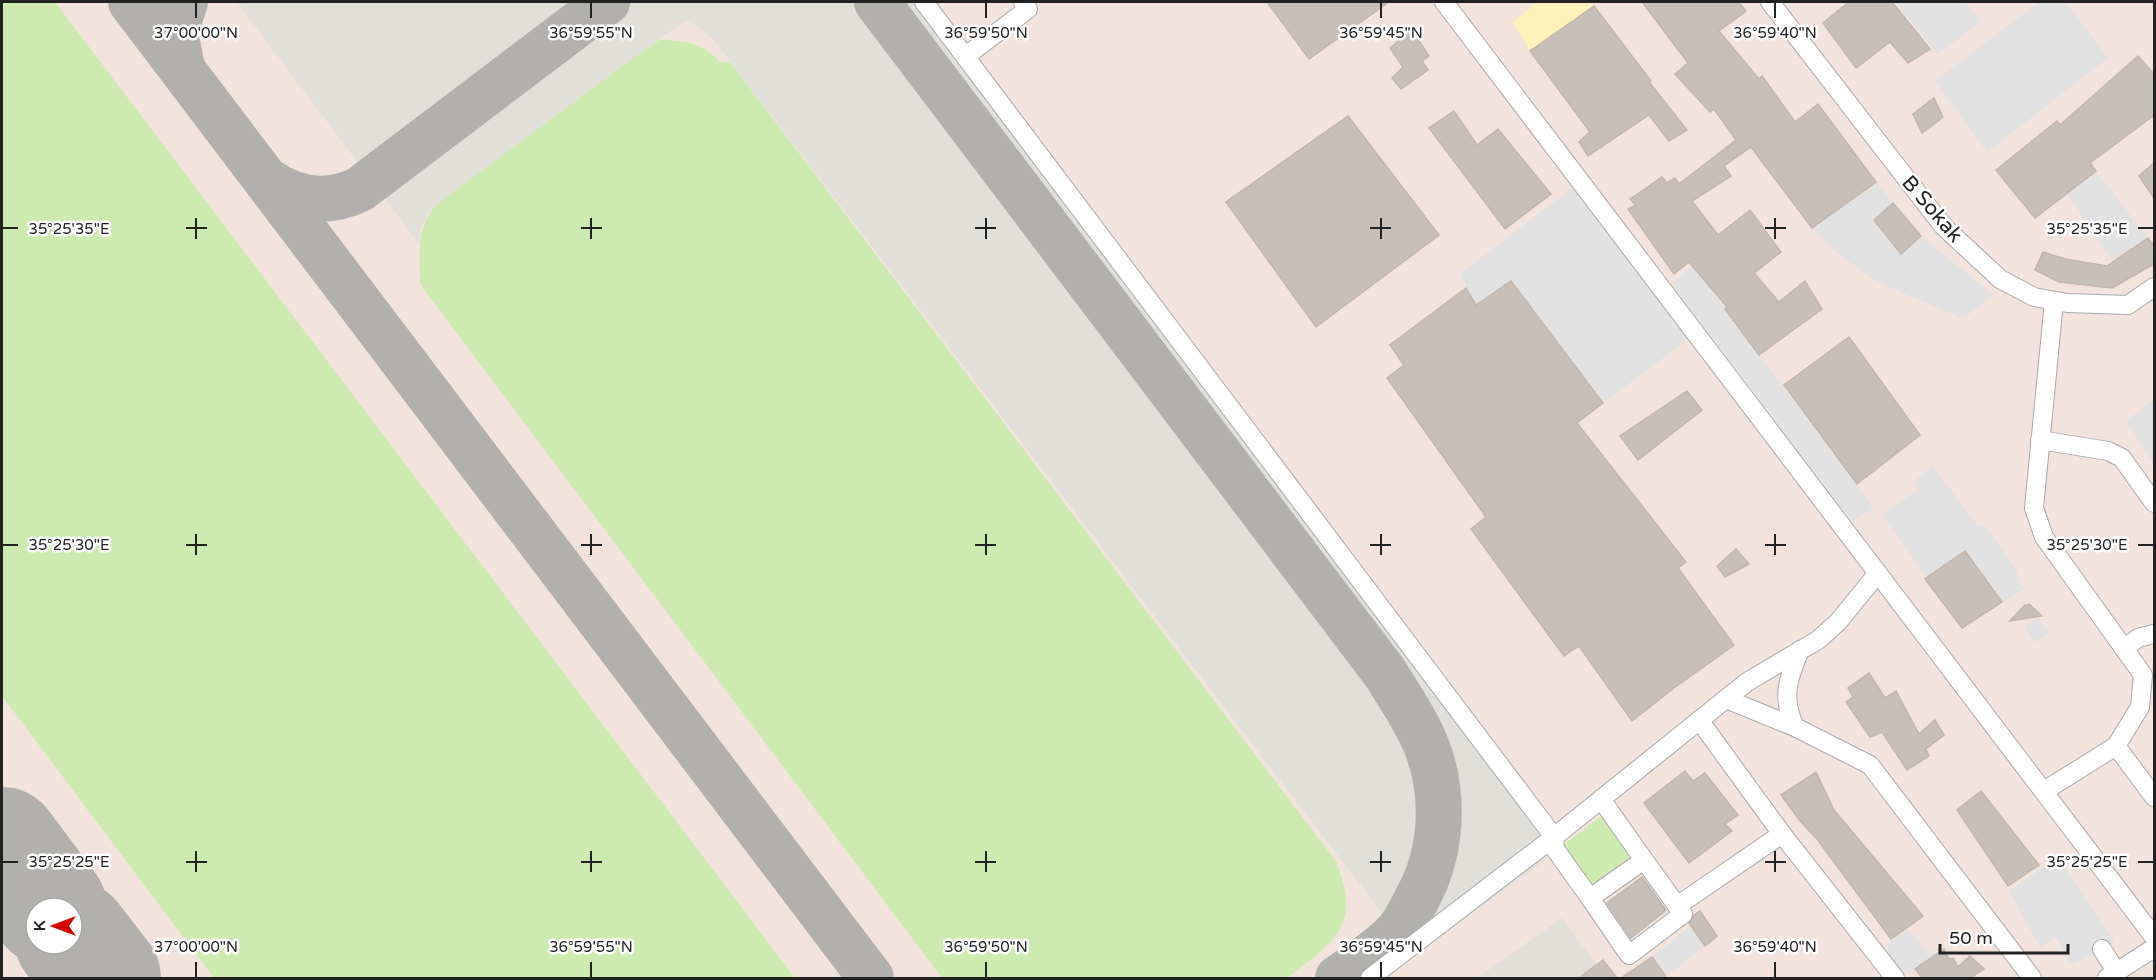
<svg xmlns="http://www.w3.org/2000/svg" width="2156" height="980" font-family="'Varela Round',sans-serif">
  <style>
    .military { fill: #f3e3dd; fill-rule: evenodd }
    .airport { fill: #e1dfda }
    .grass { fill: #cdebb0 }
    .sand { fill: #fff1ba }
    .parking { fill: #e2e2e2 }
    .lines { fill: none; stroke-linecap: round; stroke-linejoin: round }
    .taxiway { stroke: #b1b0ac; stroke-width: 46 }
    .runway { stroke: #b1b0ac; stroke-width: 116 }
    .building { fill: #c7bfb8; stroke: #c4b6ab; stroke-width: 1.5 }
    .minor-casing { stroke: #a9a9a9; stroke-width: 20 }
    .minor { stroke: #fff; stroke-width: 18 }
    .ticks { fill: none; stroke: #222; stroke-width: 2 }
    .labels { text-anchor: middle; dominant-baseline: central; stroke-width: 5; stroke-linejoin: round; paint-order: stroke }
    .street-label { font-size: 21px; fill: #222; stroke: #fff }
    .ticks-label { font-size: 15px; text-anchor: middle; fill: #222; stroke: #fff; stroke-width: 5; stroke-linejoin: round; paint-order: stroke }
  </style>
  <rect width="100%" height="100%" fill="#f2efe9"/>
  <!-- military -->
  <path class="military" d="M2,2H2154V978H2ZM36,908H72V944H36Z"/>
  <!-- airport -->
  <g class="airport">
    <polygon points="237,2 913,2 1555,853 1414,955 713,39 697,26 685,21 641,52 437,204 427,215 421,229 419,244"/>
    <polygon points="1562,918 1607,978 1477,978"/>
  </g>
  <!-- grass -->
  <g class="grass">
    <polygon points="2,2 55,2 795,978 214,978 2,696"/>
    <path d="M661,39C688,43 701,41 720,62H730L1335,860C1363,924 1335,942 1287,978H942L420,284C420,252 415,229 437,204L641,52Z"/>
    <polygon points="1602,816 1627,847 1628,860 1596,883 1584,881 1559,848"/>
  </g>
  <!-- sand -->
  <polygon class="sand" points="1537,2 1591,2 1594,6 1530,51 1513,22"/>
  <!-- parking -->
  <g class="parking">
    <polygon points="1896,2 1965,2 1982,21 1937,54"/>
    <polygon points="2039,2 2066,2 2108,58 1987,152 1935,81"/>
    <polygon points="2096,171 2148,238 2113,262 2067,193"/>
    <polygon points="1581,181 1696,333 1603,403 1511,281 1476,305 1460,274"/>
    <polygon points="1876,182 1893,203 1874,220 1901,254 1921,236 1993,295 1963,319 1876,281 1837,253 1812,228"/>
    <polygon points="1692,265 1874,508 1852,521 1672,284"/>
    <polygon points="2154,399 2154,464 2126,421"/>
    <polygon points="1933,466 1977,525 1987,527 2017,571 2019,581 2025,589 2002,602 1965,551 1927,578 1882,514 1918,490 1914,481"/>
    <polygon points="2038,617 2049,633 2034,643 2024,626"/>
    <polygon points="2058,857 2115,942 2093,955 2071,964 2056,937 2040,947 2009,891"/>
    <polygon points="1691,926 1705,946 1667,975 1652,957"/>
    <polygon points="1907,927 1929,953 1938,953 1905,975 1887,952 1891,939"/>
  </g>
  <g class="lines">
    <!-- taxiway -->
    <g class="taxiway">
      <polyline points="131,2 871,978"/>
      <path d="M877,2L1385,673C1398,694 1412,714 1422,736C1445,784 1444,844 1421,891C1413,905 1407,923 1395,934C1379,951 1357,964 1338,978"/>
      <polyline points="182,68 175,32 185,2"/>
      <path d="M268,181C297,201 328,205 360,189L607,2"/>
    </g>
    <!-- runway -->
    <g class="runway">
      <polyline points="2,845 49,908"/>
      <polyline points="72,938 103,978"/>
    </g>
  </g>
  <!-- building -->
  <g class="building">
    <polygon points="1267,2 1389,2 1309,59"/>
    <polygon points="1642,2 1739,2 1746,11 1719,31 1759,79 1762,76 1795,122 1818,104 1876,182 1812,228 1751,147 1724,166 1731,176 1692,201 1718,235 1750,210 1781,252 1754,273 1779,302 1805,281 1822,309 1759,355 1725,309 1727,307 1689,262 1674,274 1628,209 1636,205 1630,199 1662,177 1667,183 1675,178 1679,184 1736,140 1714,109 1710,112 1675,74 1688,63"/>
    <polygon points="1849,2 1892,2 1930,49 1908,63 1890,42 1856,68 1823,23"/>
    <polygon points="1594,6 1651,81 1649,82 1687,130 1669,141 1649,115 1588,156 1579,142 1590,132 1530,51"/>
    <polygon points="1412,30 1429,56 1422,61 1428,70 1401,89 1392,78 1403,67 1390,48"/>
    <polygon points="2138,56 2154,74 2154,115 2090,163 2096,171 2035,218 1996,170 2057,121 2060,125"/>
    <polygon points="1934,98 1943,117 1922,133 1913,114"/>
    <polygon points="1454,111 1477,145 1498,129 1551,194 1505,229 1429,128"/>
    <polygon points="1348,116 1439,235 1316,327 1226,202"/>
    <polygon points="2154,163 2154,198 2139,176"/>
    <polygon points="1893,203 1921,236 1901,254 1874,220"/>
    <polygon points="2148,238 2154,246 2154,264 2112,288 2059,282 2035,270 2043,252 2065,259 2107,266"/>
    <polygon points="1511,281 1603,403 1577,423 1686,562 1678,568 1734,645 1674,688 1632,721 1579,646 1564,656 1471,529 1486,517 1387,378 1404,365 1390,345 1466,288 1476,305"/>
    <polygon points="1849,337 1920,435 1857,484 1784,385"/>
    <polygon points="1687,391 1702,410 1638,460 1620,436"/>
    <polygon points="1736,549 1749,564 1725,577 1717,566"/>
    <polygon points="1965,551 2002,602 1962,628 1925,579"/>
    <polygon points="2029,604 2042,616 2010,621 2024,606"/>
    <polygon points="1869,673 1885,698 1896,691 1919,734 1935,720 1944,735 1926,749 1929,756 1907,770 1882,732 1870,737 1846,702 1853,697 1848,688"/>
    <polygon points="1685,771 1693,781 1705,773 1738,815 1725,824 1732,831 1689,863 1644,803"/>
    <polygon points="1816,772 1834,810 1923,916 1891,939 1817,839 1800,821 1781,795"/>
    <polygon points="1981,791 2039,865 2008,886 1957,810"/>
    <polygon points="1642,877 1666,910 1631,938 1607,903"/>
    <polygon points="1700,911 1717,936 1705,946 1689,923 1694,915"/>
    <polygon points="1944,949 1949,959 1953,958 1958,967 1970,956 1984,969 1970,978 1922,978 1915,969"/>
    <polygon points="1652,957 1667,978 1621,978"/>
    <polygon points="1603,960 1617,978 1579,978"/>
  </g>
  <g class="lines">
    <defs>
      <g id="minor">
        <polyline points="924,2 1554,837 1747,682 1818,640 1838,622 1878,573"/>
        <polyline points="1444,2 2154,937"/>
        <polyline points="1770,2 1943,226 2000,279 2034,297 2067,303 2128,305 2154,287"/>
        <polyline points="966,56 1028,9 1023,2"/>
        <polyline points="2040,440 2108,451 2122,458 2154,503"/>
        <polyline points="2124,649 2138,638 2154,634"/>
        <polyline points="1726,699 1795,727 1870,765 2032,978"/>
        <polyline points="1699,720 1782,834 1895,978"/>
        <path d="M1795,727C1781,698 1788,678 1800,650"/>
        <polyline points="2116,746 2154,797"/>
        <polyline points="2044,791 2116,746 2140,707 2143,675 2044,537 2034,508 2054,301"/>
        <polyline points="1554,837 1555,849 1590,898 1644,860 1601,799"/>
        <polyline points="1590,898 1629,955 1683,914 1644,860"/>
        <polyline points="1677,906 1782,834"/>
        <polyline points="2102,949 2117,973"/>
        <polyline points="1370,978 1554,837"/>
        <polyline points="2107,978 2154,948"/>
      </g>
    </defs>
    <!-- minor casing -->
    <use href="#minor" class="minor-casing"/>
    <!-- minor -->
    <use href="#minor" class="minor"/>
  </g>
  <!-- ticks -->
  <path class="ticks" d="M196,3V18M591,3V18M986,3V18M1381,3V18M1775,3V18M196,218V239M591,218V239M986,218V239M1381,218V239M1775,218V239M3,228H18M186,228H207M581,228H602M975,228H996M1370,228H1391M1765,228H1786M2138,228H2153M196,534V555M591,534V555M986,534V555M1381,534V555M1775,534V555M3,545H18M186,545H207M581,545H602M975,545H996M1370,545H1391M1765,545H1786M2138,545H2153M196,851V872M591,851V872M986,851V872M1381,851V872M1775,851V872M3,862H18M186,862H207M581,862H602M975,862H996M1370,862H1391M1765,862H1786M2138,862H2153M196,962V977M591,962V977M986,962V977M1381,962V977M1775,962V977"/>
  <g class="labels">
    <!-- street labels -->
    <g class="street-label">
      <text transform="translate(1932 209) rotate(49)">B Sokak</text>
    </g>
  </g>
  <g class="ticks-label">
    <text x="196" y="38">37°00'00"N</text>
    <text x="591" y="38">36°59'55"N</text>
    <text x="986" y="38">36°59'50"N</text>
    <text x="1381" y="38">36°59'45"N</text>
    <text x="1775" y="38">36°59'40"N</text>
    <text x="2087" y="234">35°25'35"E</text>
    <text x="69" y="234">35°25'35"E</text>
    <text x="2087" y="550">35°25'30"E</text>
    <text x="69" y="550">35°25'30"E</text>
    <text x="2087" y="867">35°25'25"E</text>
    <text x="69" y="867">35°25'25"E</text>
    <text x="196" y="952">37°00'00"N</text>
    <text x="591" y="952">36°59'55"N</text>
    <text x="986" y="952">36°59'50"N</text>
    <text x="1381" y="952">36°59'45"N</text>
    <text x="1775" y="952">36°59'40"N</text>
  </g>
  <!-- border -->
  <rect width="2156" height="980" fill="none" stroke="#222222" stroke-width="6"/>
  <!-- north arrow -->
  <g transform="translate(54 926) rotate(270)"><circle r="28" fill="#ffffff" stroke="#a7a7a7" stroke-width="1.5"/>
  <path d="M0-4.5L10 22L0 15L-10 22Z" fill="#d40000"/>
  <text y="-9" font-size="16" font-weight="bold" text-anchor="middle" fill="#222222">K</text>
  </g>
  <!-- scale -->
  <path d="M1940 944v9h128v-9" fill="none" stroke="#222222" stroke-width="3"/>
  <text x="1949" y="944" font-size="18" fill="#222222" stroke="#ffffff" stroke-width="4.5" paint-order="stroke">50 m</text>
</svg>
